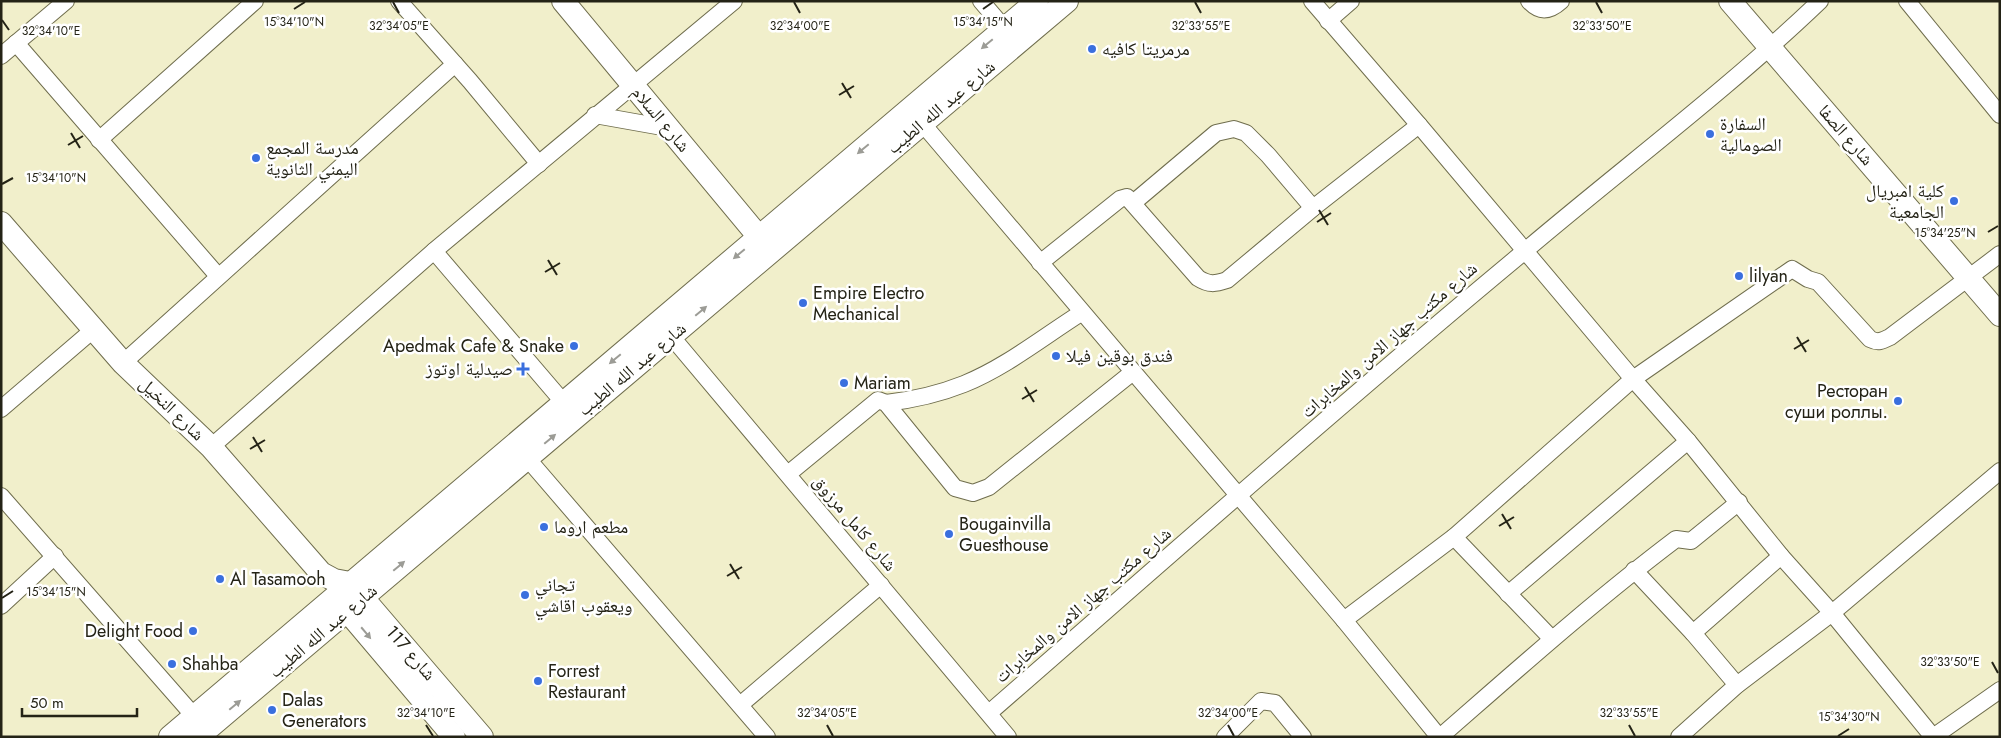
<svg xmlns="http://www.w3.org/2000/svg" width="2001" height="738" font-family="Jost,'Noto Naskh Arabic',sans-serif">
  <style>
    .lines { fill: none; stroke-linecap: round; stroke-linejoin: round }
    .street-casing { stroke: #6f6d4d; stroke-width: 18 }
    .secondary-casing { stroke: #6f6d4d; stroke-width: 24 }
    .street { stroke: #fff; stroke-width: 16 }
    .secondary { stroke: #fff; stroke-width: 22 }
    .oneway { fill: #9c9c96 }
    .ticks { fill: none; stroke: #242316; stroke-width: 2 }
    .poi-dot { fill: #3a6fde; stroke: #fff; stroke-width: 2 }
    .labels { text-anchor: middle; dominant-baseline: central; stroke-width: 5; stroke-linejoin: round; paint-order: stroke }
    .poi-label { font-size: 18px; fill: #242316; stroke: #fff; text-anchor: start }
    .street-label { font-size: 18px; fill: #242316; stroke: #fff }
    .ticks-label { font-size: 12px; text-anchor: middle; fill: #242316; stroke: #fff; stroke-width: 5; stroke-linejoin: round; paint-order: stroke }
  </style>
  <rect width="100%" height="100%" fill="#f1efcb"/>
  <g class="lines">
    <defs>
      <g id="street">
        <polyline points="399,1 470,81 539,164"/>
        <polyline points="981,1 1005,29"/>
        <polyline points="1312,1 1419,125 1633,379 1688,441 1781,556 1832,613 1933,737"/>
        <path d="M1529,1C1540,13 1550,11 1561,1"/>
        <polyline points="1907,1 2000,115"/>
        <polyline points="1328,21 1351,1"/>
        <polyline points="16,43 218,276"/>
        <polyline points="1,56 66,1"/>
        <polyline points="595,115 668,128"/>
        <polyline points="922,123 1344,620 1439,737"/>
        <polyline points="99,140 255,1"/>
        <polyline points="1133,203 1216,133 1234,129 1246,133 1268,155 1313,208"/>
        <polyline points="434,251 564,403"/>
        <path d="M1040,263L1120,199L1127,197L1198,278C1209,285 1215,284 1227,280L1313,208L1419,125"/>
        <polyline points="671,336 1008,737"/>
        <polyline points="123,363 455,64"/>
        <path d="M886,403C912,400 939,394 964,384C1006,367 1043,337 1081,313"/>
        <polyline points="1,409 93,330"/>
        <polyline points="211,447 434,251 734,1"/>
        <polyline points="527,458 767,737"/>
        <polyline points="788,474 878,400 886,403 955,488 973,493 989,487 1133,372"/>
        <polyline points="1,496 194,716"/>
        <polyline points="1454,537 1552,639"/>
        <polyline points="1634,570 1693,633 1737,685"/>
        <polyline points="1508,594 1688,441"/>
        <polyline points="1,606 55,556"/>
        <path d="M1344,620L1454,537L1633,379L1792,269L1808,279L1818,282L1870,339C1878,343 1882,341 1890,337L2000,254"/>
        <polyline points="1693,633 1781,556"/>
        <polyline points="740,705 881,585"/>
        <path d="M989,713C1167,558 1344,401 1526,250C1624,167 1727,90 1820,1"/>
        <polyline points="1225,737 1261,701 1275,703 1303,737"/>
        <path d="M1440,737C1518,669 1594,601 1676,539L1691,541L1739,502"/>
        <polyline points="1679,737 1737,685 1832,613 2000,471"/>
        <polyline points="1933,737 2000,690"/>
      </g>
      <g id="secondary">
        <polyline points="563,1 769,249"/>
        <polyline points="1730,1 2000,315"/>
        <polyline points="1,223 123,363 211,447 321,573 334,580 350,583 482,737"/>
        <polyline points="338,600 454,737"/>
        <polyline points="170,737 1037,1"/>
        <polyline points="198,737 1067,1"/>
      </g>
    </defs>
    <!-- street casing -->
    <use href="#street" class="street-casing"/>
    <!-- secondary casing -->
    <use href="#secondary" class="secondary-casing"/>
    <!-- street -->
    <use href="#street" class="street"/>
    <!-- secondary -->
    <use href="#secondary" class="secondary"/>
  </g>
  <!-- one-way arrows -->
  <defs><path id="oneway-solid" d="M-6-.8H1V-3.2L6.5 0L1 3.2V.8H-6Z" transform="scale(1.25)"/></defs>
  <g class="oneway">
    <use href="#oneway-solid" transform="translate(987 44) rotate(140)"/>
    <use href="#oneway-solid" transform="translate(863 149) rotate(140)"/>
    <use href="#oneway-solid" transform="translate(739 254) rotate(140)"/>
    <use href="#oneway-solid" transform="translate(701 311) rotate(-40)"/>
    <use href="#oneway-solid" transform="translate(615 359) rotate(140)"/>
    <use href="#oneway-solid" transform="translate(550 439) rotate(-40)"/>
    <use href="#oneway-solid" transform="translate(399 566) rotate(-40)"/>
    <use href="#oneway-solid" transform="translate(366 633) rotate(50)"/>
    <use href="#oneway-solid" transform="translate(235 705) rotate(-40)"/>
  </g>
  <!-- ticks -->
  <path class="ticks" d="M393,2L399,13M794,2L800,13M1195,2L1201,13M1596,2L1602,13M294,9L305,2M983,9L993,2M2,20L9,30M842,83L851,98M839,95L854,86M71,133L80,148M68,145L83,136M2,184L13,178M1319,210L1328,225M1317,222L1331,213M1988,232L1998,226M548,260L557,275M545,272L560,263M1797,337L1806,352M1794,349L1809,340M1025,387L1034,402M1022,399L1037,390M253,437L262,452M250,449L265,440M1502,514L1511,529M1499,526L1514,517M730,564L739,579M727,576L742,567M2,598L13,591M1992,662L1998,673M426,725L433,736M827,725L833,736M1228,725L1234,736M1629,725L1635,736M1838,736L1849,729"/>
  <!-- markers -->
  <g class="poi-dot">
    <circle cx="1092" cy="49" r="5"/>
    <circle cx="1710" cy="134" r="5"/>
    <circle cx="256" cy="158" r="5"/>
    <circle cx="1954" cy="201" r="5"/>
    <circle cx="1739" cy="276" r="5"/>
    <circle cx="803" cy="303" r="5"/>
    <circle cx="574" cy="346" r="5"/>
    <circle cx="1056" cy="356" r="5"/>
    <path d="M520.5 361.5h5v5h5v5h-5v5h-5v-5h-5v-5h5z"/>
    <circle cx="844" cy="383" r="5"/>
    <circle cx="1898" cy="401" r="5"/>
    <circle cx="544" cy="527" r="5"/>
    <circle cx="949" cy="534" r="5"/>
    <circle cx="220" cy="579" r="5"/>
    <circle cx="525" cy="595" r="5"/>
    <circle cx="193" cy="631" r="5"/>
    <circle cx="172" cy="664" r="5"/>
    <circle cx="538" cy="681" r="5"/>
    <circle cx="272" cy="710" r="5"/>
  </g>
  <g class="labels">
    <!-- poi labels -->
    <g class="poi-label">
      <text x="1102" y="49">مرمريتا كافيه</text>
      <text x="1720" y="124">السفارة<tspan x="1720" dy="21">الصومالية</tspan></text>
      <text x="266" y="148">مدرسة المجمع<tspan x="266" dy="21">اليمني الثانوية</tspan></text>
      <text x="1944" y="191" text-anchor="end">كلية امبريال<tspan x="1944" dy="21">الجامعية</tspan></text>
      <text x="1749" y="276">lilyan</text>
      <text x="813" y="293">Empire Electro<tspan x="813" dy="21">Mechanical</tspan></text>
      <text x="564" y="346" text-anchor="end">Apedmak Cafe &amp; Snake</text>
      <text x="1066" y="356">فندق بوقين فيلا</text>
      <text x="513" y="369" text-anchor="end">صيدلية اوتوز</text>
      <text x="854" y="383">Mariam</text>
      <text x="1888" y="391" text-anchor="end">Ресторан<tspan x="1888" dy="21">суши роллы.</tspan></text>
      <text x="959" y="524">Bougainvilla<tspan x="959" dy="21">Guesthouse</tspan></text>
      <text x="554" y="527">مطعم اروما</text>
      <text x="230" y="579">Al Tasamooh</text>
      <text x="535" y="585">تجاني<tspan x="535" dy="21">ويعقوب اقاشي</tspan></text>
      <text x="183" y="631" text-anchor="end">Delight Food</text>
      <text x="182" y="664">Shahba</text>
      <text x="548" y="671">Forrest<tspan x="548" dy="21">Restaurant</tspan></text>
      <text x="282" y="700">Dalas<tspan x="282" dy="21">Generators</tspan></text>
    </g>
    <!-- street labels -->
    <g class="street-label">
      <text transform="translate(941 107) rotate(-40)">شارع عبد الله الطيب</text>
      <text transform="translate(661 119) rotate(50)">شارع السلام</text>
      <text transform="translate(1846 135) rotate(49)">شارع الصفا</text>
      <text transform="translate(1389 340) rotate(-41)">شارع مكتب جهاز الامن والمخابرات</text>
      <text transform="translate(632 369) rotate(-40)">شارع عبد الله الطيب</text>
      <text transform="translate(172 409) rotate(44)">شارع النخيل</text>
      <text transform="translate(855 523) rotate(50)">شارع كامل مرزوق</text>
      <text transform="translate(1083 605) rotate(-41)">شارع مكتب جهاز الامن والمخابرات</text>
      <text transform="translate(323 631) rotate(-40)">شارع عبد الله الطيب</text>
      <text transform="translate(411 653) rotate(49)">شارع 117</text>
    </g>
  </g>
  <g class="ticks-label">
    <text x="294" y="26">15°34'10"N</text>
    <text x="983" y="26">15°34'15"N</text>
    <text x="1602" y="30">32°33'50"E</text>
    <text x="399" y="30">32°34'05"E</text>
    <text x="800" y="30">32°34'00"E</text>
    <text x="1201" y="30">32°33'55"E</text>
    <text x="51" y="35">32°34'10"E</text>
    <text x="56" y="182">15°34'10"N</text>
    <text x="1945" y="237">15°34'25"N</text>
    <text x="56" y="596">15°34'15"N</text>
    <text x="1950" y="666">32°33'50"E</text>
    <text x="426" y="717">32°34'10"E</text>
    <text x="827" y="717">32°34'05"E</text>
    <text x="1228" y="717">32°34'00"E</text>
    <text x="1629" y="717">32°33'55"E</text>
    <text x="1849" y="721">15°34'30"N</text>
  </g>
  <!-- border -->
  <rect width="2001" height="738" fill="none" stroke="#242316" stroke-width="5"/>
  <!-- scale -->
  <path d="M22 708v8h115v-8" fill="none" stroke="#242316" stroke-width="2.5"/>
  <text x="30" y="708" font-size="15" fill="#242316" stroke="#ffffff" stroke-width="4" paint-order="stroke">50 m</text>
</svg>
